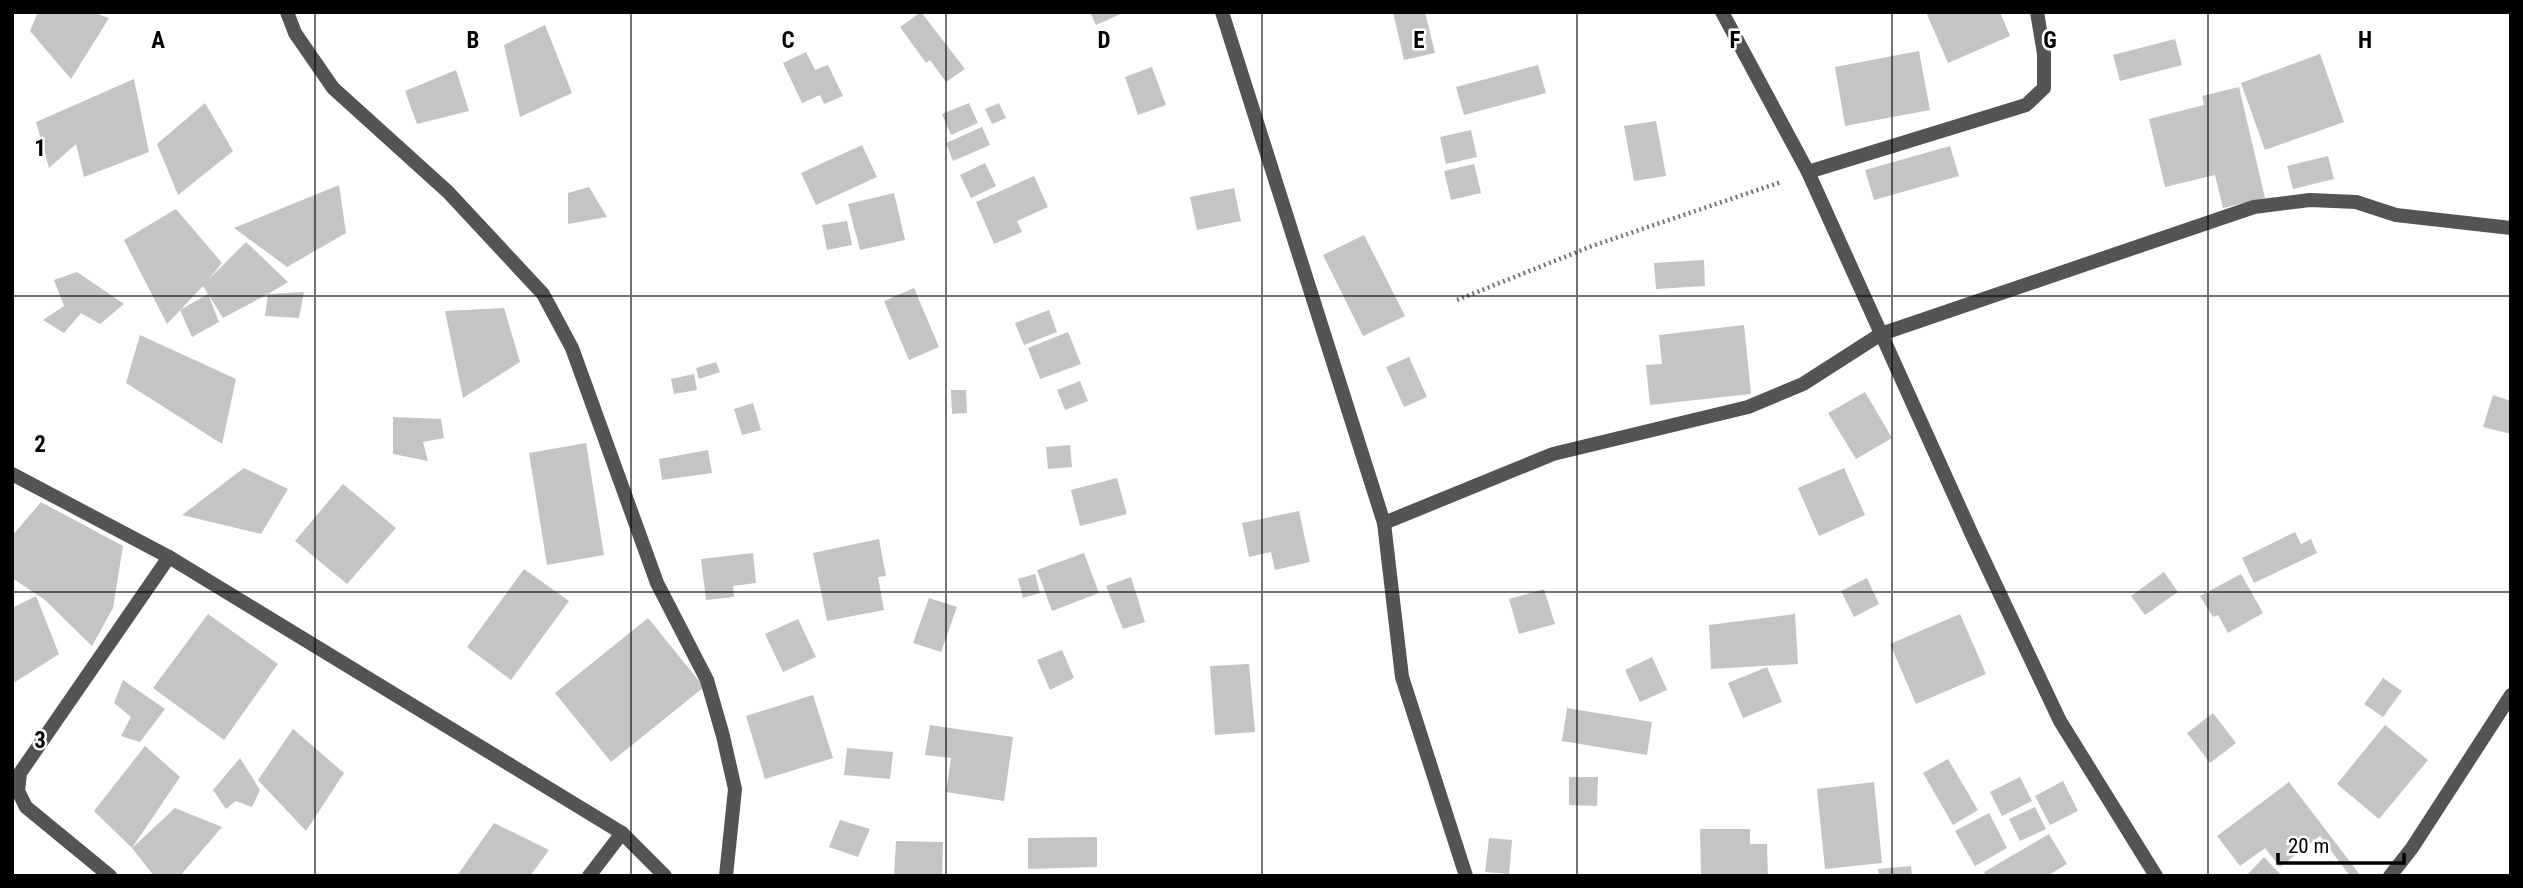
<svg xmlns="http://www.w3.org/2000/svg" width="2523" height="888" font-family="'Roboto Condensed',sans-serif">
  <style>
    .building { fill: #c4c4c4 }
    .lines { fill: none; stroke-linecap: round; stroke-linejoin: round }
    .path { stroke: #767676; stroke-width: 4.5; stroke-dasharray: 2 3.5; stroke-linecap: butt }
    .minor { stroke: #545454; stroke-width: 14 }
    .grid { fill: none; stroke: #000; stroke-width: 2; stroke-opacity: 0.55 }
    .grid-label { font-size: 23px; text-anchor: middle; font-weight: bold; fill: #000; stroke: #fff; stroke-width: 5; stroke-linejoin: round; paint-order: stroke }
  </style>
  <rect width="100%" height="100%" fill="#fff"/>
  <!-- building -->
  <g class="building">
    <polygon points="38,12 92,12 109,18 71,79 30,31"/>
    <polygon points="921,12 965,69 946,82 930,60 926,63 900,27"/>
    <polygon points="1090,12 1125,12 1096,25"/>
    <polygon points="1393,12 1425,12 1435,53 1404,60"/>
    <polygon points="1926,12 2000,12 2010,36 1948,63"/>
    <polygon points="545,25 572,93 520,117 504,45"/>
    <polygon points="2175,39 2182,65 2120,81 2113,55"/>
    <polygon points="1919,51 1930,110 1845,126 1835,67"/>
    <polygon points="806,52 815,70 828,65 843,96 824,104 820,95 802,103 783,63"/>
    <polygon points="2320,54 2344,122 2265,150 2241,83"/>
    <polygon points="1538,65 1546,93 1464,115 1456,87"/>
    <polygon points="1152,67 1166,105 1138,115 1125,77"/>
    <polygon points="456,70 469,111 417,124 405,91"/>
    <polygon points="134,79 149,152 84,177 76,144 49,168 36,122"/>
    <polygon points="2239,87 2265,198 2223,208 2215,175 2165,187 2149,119 2204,105 2202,96"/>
    <polygon points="205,103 233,151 178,195 157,144"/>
    <polygon points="969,103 978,123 951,135 942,114"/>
    <polygon points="999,103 1006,118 992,124 985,109"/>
    <polygon points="1656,121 1666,176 1634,181 1624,126"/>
    <polygon points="982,127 990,145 953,161 946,143"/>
    <polygon points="1471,130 1477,157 1446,164 1440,137"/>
    <polygon points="862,145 877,177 816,205 801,173"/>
    <polygon points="1950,146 1959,176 1874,200 1865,170"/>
    <polygon points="2328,156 2334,179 2293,189 2287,166"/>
    <polygon points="985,163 996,186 971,198 960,175"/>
    <polygon points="1474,164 1481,193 1451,200 1444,171"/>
    <polygon points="1034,176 1048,207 1017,221 1022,232 994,244 976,202"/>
    <polygon points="339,185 346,233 287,267 234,228"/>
    <polygon points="589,187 607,217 568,224 568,193"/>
    <polygon points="1234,188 1241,221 1197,230 1190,197"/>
    <polygon points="894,193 905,240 860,250 848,204"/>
    <polygon points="176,209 222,263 209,279 246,242 288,282 268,294 304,292 299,318 265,316 268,294 223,318 203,286 167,324 124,240"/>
    <polygon points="847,221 852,245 827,250 822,225"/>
    <polygon points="1364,235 1405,316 1363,336 1323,255"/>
    <polygon points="1704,260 1705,286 1656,289 1654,263"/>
    <polygon points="77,272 124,304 100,324 81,313 64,333 43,320 64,306 54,280"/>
    <polygon points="914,288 939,347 909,360 884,301"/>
    <polygon points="208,294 219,322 192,337 180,310"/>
    <polygon points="504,308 520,362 463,398 445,311"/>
    <polygon points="1049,310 1057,332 1024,345 1015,323"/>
    <polygon points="1744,325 1751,394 1650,405 1646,365 1662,364 1659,335"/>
    <polygon points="1068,332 1081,364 1040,379 1028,348"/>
    <polygon points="140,335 236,379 222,444 126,383"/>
    <polygon points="1409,357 1427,397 1404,407 1386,367"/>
    <polygon points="716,362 720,372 699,379 696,368"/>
    <polygon points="694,374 697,390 674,394 671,379"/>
    <polygon points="1080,381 1088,401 1065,410 1057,390"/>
    <polygon points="951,390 966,390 967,413 952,414"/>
    <polygon points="1865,392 1892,438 1856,459 1828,413"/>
    <polygon points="2493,395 2511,401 2511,434 2483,427"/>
    <polygon points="753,403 761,430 742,435 734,409"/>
    <polygon points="393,417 441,419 444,438 423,442 428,461 393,454"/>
    <polygon points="586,443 604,555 547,565 529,453"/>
    <polygon points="1070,445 1072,467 1048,469 1046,447"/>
    <polygon points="708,450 712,473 662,480 659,459"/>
    <polygon points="244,468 288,489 261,534 182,515"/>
    <polygon points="1844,468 1865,515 1819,536 1798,488"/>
    <polygon points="1117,478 1127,514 1080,526 1071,490"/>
    <polygon points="343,484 396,528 347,584 295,541"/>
    <polygon points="41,502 123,546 113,608 92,646 45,600 12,578 12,536"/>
    <polygon points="1299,511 1310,562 1275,570 1271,552 1249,557 1242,523"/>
    <polygon points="2295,532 2301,544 2311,539 2317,553 2254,583 2242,558"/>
    <polygon points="879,539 886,576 878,577 884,610 827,621 813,553"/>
    <polygon points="753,553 756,583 733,586 734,597 706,600 701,559"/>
    <polygon points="1084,553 1099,593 1052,611 1037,570"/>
    <polygon points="524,569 569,601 511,680 467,647"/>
    <polygon points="2164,572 2178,592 2145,615 2131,596"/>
    <polygon points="1035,574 1040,593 1023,598 1018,579"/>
    <polygon points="2241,574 2263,613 2228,633 2218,615 2213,617 2200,596"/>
    <polygon points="1131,577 1145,622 1123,629 1106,586"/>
    <polygon points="1867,578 1879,604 1854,617 1841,591"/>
    <polygon points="1544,589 1555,624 1519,634 1509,599"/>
    <polygon points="36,596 59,654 12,684 12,608"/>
    <polygon points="929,598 957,607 941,652 913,643"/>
    <polygon points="208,614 278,664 224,740 153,688"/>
    <polygon points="1795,614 1798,664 1711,669 1709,625"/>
    <polygon points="1960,614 1986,674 1916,704 1890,644"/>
    <polygon points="648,618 704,687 611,762 555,693"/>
    <polygon points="798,619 816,657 783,672 765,634"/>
    <polygon points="1062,650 1074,678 1050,690 1037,660"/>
    <polygon points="1652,657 1667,690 1640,702 1625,670"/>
    <polygon points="1249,664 1255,732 1215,735 1210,666"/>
    <polygon points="1767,667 1782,702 1743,718 1728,683"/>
    <polygon points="2383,678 2402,691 2383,717 2364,704"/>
    <polygon points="123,680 165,709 140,742 121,736 131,717 114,703"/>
    <polygon points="813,695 833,758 765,779 746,716"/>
    <polygon points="1567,708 1652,722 1647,755 1562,741"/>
    <polygon points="2213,713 2236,743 2210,763 2187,733"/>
    <polygon points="930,725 1013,737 1004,801 946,792 951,758 925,755"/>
    <polygon points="2385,725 2428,760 2379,819 2337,784"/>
    <polygon points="293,729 344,773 306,831 258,780"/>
    <polygon points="145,746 180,777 132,848 175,808 222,827 180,876 154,876 132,848 94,811"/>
    <polygon points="847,748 893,752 890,779 844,775"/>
    <polygon points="240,758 260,790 252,807 236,801 226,809 213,790"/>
    <polygon points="1948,759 1978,810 1953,825 1923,773"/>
    <polygon points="1569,777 1598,777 1597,806 1569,805"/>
    <polygon points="2020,777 2032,801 2002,816 1990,792"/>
    <polygon points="2063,781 2078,811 2050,825 2035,796"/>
    <polygon points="1874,782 1882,863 1825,869 1817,789"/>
    <polygon points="2289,782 2361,876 2350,876 2320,836 2280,867 2265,848 2240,866 2217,836"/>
    <polygon points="2035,807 2046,829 2020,841 2009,819"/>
    <polygon points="1989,813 2007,848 1975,866 1955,831"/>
    <polygon points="840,820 870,829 858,857 829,847"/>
    <polygon points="494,823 549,850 530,876 457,876"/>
    <polygon points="1700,829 1750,829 1750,844 1767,844 1768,876 1701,876"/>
    <polygon points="2049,834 2067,864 2047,876 1986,876 1984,872"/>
    <polygon points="1097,837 1097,867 1028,869 1028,838"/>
    <polygon points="1489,838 1512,840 1509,874 1485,872"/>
    <polygon points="896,841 943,842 942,876 894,876"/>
    <polygon points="2264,857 2282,876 2246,876"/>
    <polygon points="1911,866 1912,876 1879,876 1878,869"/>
  </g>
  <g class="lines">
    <!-- path -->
    <polyline class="path" points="1457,300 1592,246 1781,182"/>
    <!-- minor -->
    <g class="minor">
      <polyline points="287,12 295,33 333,88 448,192 543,294 572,348 657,583 707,680 723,736 735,789 726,876"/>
      <polyline points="1222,12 1384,523 1402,677 1466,876"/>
      <polyline points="1722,12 1808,172 1973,537 2060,721 2156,876"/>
      <polyline points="1808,172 2026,105 2044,88 2044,54 2037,12"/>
      <polyline points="12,474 169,557 622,833 665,876"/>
      <polyline points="1384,523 1553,454 1748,407 1803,384 1881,334 2254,207 2310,200 2356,202 2396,215 2511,228"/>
      <polyline points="110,876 26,807 18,791 20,773 169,557"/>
      <polyline points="589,876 622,833"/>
      <polyline points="2390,876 2412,848 2511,695"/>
    </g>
  </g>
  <!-- grid -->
  <path class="grid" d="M315,12V876M631,12V876M946,12V876M1262,12V876M1577,12V876M1892,12V876M2208,12V876M12,296H2511M12,592H2511"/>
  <g class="grid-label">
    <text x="158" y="48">A</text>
    <text x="473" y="48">B</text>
    <text x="788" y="48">C</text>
    <text x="1104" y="48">D</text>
    <text x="1419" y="48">E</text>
    <text x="1735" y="48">F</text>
    <text x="2050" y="48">G</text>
    <text x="2365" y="48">H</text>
    <text x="40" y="156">1</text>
    <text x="40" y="452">2</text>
    <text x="40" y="748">3</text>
  </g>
  <!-- border -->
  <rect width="2523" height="888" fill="none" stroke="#000000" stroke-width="28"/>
  <!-- scale -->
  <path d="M2278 853v10h126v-10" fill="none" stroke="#000000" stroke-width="3.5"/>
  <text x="2288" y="853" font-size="21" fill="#000000" stroke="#ffffff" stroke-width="5" paint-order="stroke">20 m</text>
</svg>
